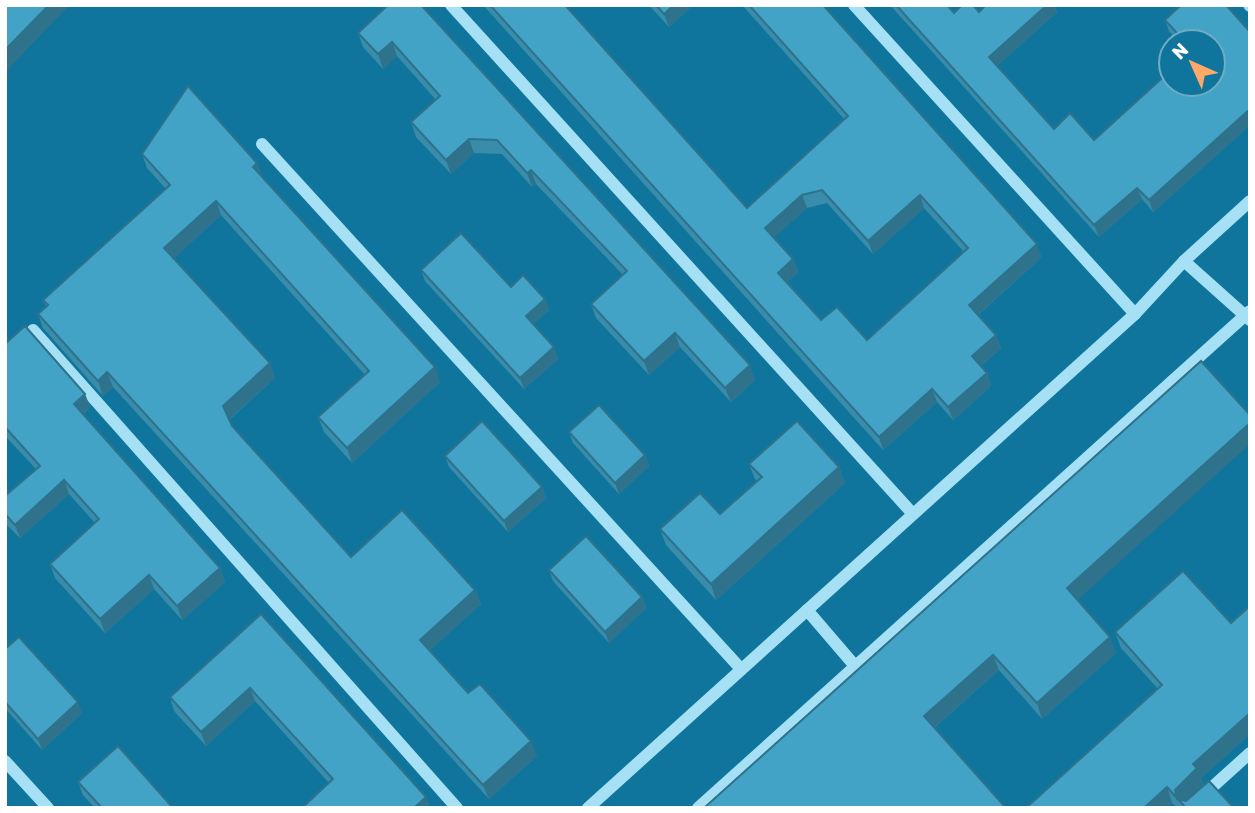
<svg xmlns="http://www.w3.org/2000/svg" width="1255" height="813" font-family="Rubik,sans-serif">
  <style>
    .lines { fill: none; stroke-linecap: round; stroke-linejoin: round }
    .minor { stroke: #a5e0f5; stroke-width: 12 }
    .wall { fill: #398caa; fill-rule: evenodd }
    .shaded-wall { fill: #2e728b }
    .building { fill: #42a3c6; stroke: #2e728b; stroke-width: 2; fill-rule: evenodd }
  </style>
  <rect width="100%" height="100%" fill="#10759c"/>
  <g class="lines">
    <!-- minor -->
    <g class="minor">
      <polyline points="451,5 913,514"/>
      <polyline points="854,5 1135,314"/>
      <polyline points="1249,5 1250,6"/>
      <polyline points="262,144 741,669"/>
      <polyline points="1184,261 1250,320"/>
      <polyline points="33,330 457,808"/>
      <polyline points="807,610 855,666"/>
      <polyline points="5,761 48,808"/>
      <polyline points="588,808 1135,314 1184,261 1250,201"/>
      <polyline points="698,808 1250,311"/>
      <polyline points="1189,808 1250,753"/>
    </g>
  </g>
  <!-- wall -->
  <g class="wall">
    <polygon points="388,5 755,380 731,402 680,347 649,375 596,318 591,304 623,275 536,184 532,187 502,154 474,153 451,174 416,137 411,122 436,100 397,56 383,69 363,47 358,33"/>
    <path d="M483,5H565L747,208L845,120L742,5H823L1042,257L978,315L996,335L1001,348L981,366L987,373L991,386L953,420L937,402L883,450ZM827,203L873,254L924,208L964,252L867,340L821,320L787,282L798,272L793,259L774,237L807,208Z"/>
    <polygon points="649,5 693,5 669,27"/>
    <polygon points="890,5 947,5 954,13 962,5 973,5 979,12 986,5 1054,5 1057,12 997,66 1054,129 1070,113 1094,140 1171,70 1171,84 1213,84 1213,42 1179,42 1169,31 1165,20 1181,5 1226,5 1250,32 1250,125 1153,212 1142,199 1099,237"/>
    <polygon points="142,154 257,163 262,177 440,382 352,463 324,432 318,417 365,375 221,215 174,258 275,378 229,420 232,426 351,557 475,590 481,604 429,651 468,693 537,756 489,799 113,387 103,396 43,328 38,314 46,307 43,300 166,189 147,168"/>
    <polygon points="421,270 511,287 545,299 549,310 533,324 558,359 524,389 425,281"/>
    <polygon points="5,344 85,394 90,407 83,414 220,568 225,582 182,620 154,589 105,633 55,578 50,564 95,523 69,494 20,538 5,523 5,496 36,469 5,436"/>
    <polygon points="569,432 645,455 649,466 619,494 573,443"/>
    <polygon points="445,456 542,487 546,498 508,532 449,467"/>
    <polygon points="749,464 839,467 845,483 716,600 666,545 660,529 720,514 757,481 755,479"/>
    <polygon points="549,570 642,597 646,608 609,643 553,581"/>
    <polygon points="1077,599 1116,653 1042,719 999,670 934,728 704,808"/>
    <polygon points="1250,606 1250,734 1201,778 1203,784 1187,799 1234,808 1177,808 1172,803 1167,808 1026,808 1158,689 1121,648 1115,632 1231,623"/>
    <polygon points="261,614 426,797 430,808 302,808 329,783 255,701 206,746 174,711 170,697"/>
    <polygon points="5,649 82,713 42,750 5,708"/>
    <polygon points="78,782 173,808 95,808 83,795"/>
  </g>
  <!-- shaded-wall -->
  <g class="shaded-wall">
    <polygon points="49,5 70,5 5,72 5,50"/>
    <polygon points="674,5 693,5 669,27 664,14"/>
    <polygon points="1047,5 1054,5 1057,12 994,69 989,57"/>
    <polygon points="392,42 397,56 383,69 378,54"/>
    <polygon points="1250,109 1250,125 1153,212 1149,200"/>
    <polygon points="469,139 474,153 451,174 446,160"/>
    <polygon points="257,163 263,177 253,167"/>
    <polygon points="531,170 536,184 532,187 527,173"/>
    <polygon points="1137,188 1142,199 1099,237 1094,225"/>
    <polygon points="802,195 807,208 770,241 765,228"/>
    <polygon points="920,195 924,208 873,254 868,241"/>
    <polygon points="216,201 221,215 170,262 164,248"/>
    <polygon points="1037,244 1042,257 974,318 969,305"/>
    <polygon points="793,259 798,272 783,286 778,273"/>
    <polygon points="545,299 549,310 530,327 526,316"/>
    <polygon points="675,333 680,347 649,375 644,361"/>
    <polygon points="996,335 1001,348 977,369 972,356"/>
    <polygon points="554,347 558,359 524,389 520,378"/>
    <polygon points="270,363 275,378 228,420 223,406"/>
    <polygon points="750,365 755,380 731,402 725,388"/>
    <polygon points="435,367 440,382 352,463 347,448"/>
    <polygon points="107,372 113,387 103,396 98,381"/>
    <polygon points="987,373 991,386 953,420 948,407"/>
    <polygon points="932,389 937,402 883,450 879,437"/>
    <polygon points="85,394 90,407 79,417 74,404"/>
    <polygon points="1250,423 1250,444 1073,604 1067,588"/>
    <polygon points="645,455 649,466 619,494 615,483"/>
    <polygon points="839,467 845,483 716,600 711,584"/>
    <polygon points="64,480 69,494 20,538 15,525"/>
    <polygon points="542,487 546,498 508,532 504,521"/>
    <polygon points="220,568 225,582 182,620 177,606"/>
    <polygon points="149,575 154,589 105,633 100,619"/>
    <polygon points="475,590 481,604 425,655 420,640"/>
    <polygon points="642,597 646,608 609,643 605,632"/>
    <polygon points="1110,637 1116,653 1042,719 1037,703"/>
    <polygon points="993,655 999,670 929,732 924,716"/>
    <polygon points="250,688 255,701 206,746 201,732"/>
    <polygon points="78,702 82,713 42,750 38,739"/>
    <polygon points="1250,713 1250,734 1201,778 1203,784 1182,804 1177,799 1175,790 1193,764"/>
    <polygon points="531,741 537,756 489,799 483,785"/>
    <polygon points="1167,787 1172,803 1167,808 1144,808"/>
    <polygon points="426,797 430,808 414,808"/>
  </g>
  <!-- building -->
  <g class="building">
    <polygon points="5,5 49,5 5,50"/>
    <polygon points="388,5 421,5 750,365 725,388 675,333 644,361 591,304 627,271 531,170 527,173 497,140 469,139 446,160 411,122 440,96 392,42 378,54 358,33"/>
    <path d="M490,5H565L747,208L848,116L749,5H823L1037,244L969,305L996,335L972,356L987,373L948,407L932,389L879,437ZM822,190L868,241L920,195L968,248L867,340L837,307L821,320L778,273L793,259L765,228L802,195Z"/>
    <polygon points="656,5 674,5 664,14"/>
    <polygon points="896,5 947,5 954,13 962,5 973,5 979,12 986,5 1047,5 989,57 1054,129 1070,113 1094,140 1171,70 1171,84 1213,84 1213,42 1185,42 1165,20 1181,5 1226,5 1250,32 1250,109 1149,200 1137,188 1094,225"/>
    <polygon points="188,86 257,163 253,167 435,367 347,448 318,417 369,371 216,201 164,248 270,363 223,406 232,426 351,557 402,510 475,590 420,640 468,693 480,684 531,741 483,785 107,372 98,381 38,314 48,305 43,300 170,185 142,154"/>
    <polygon points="461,233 511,287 523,275 545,299 526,316 554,347 520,378 421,270"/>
    <polygon points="25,326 85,394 74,404 220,568 177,606 149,575 100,619 50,564 99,519 64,480 15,525 5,514 5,496 40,466 5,427 5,344"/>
    <polygon points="1201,361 1250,415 1250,423 1067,588 1110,637 1037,703 993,655 924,716 1006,808 704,808"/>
    <polygon points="599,405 645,455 615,483 569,432"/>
    <polygon points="482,421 542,487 504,521 445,456"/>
    <polygon points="797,421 839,467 711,584 660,529 700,493 720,514 762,477 749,464"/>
    <polygon points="586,536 642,597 605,632 549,570"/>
    <polygon points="1183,571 1231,623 1250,606 1250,713 1193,764 1197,768 1175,790 1177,799 1186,801 1209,781 1234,808 1186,808 1167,787 1144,808 1026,808 1162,685 1115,632"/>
    <polygon points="261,614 426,797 414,808 302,808 333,779 250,688 201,732 170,697"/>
    <polygon points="19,637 78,702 38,739 5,702 5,649"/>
    <polygon points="118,746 173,808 102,808 78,782"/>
  </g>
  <!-- border -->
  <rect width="1255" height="813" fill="none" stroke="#ffffff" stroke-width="14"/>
  <!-- north arrow -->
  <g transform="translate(1192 63) rotate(315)"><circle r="33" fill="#10759c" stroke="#70acc4" stroke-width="2"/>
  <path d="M0-5L12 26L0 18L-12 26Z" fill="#ffa968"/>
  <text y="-10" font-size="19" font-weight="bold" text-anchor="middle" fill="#ffffff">N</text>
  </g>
</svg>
